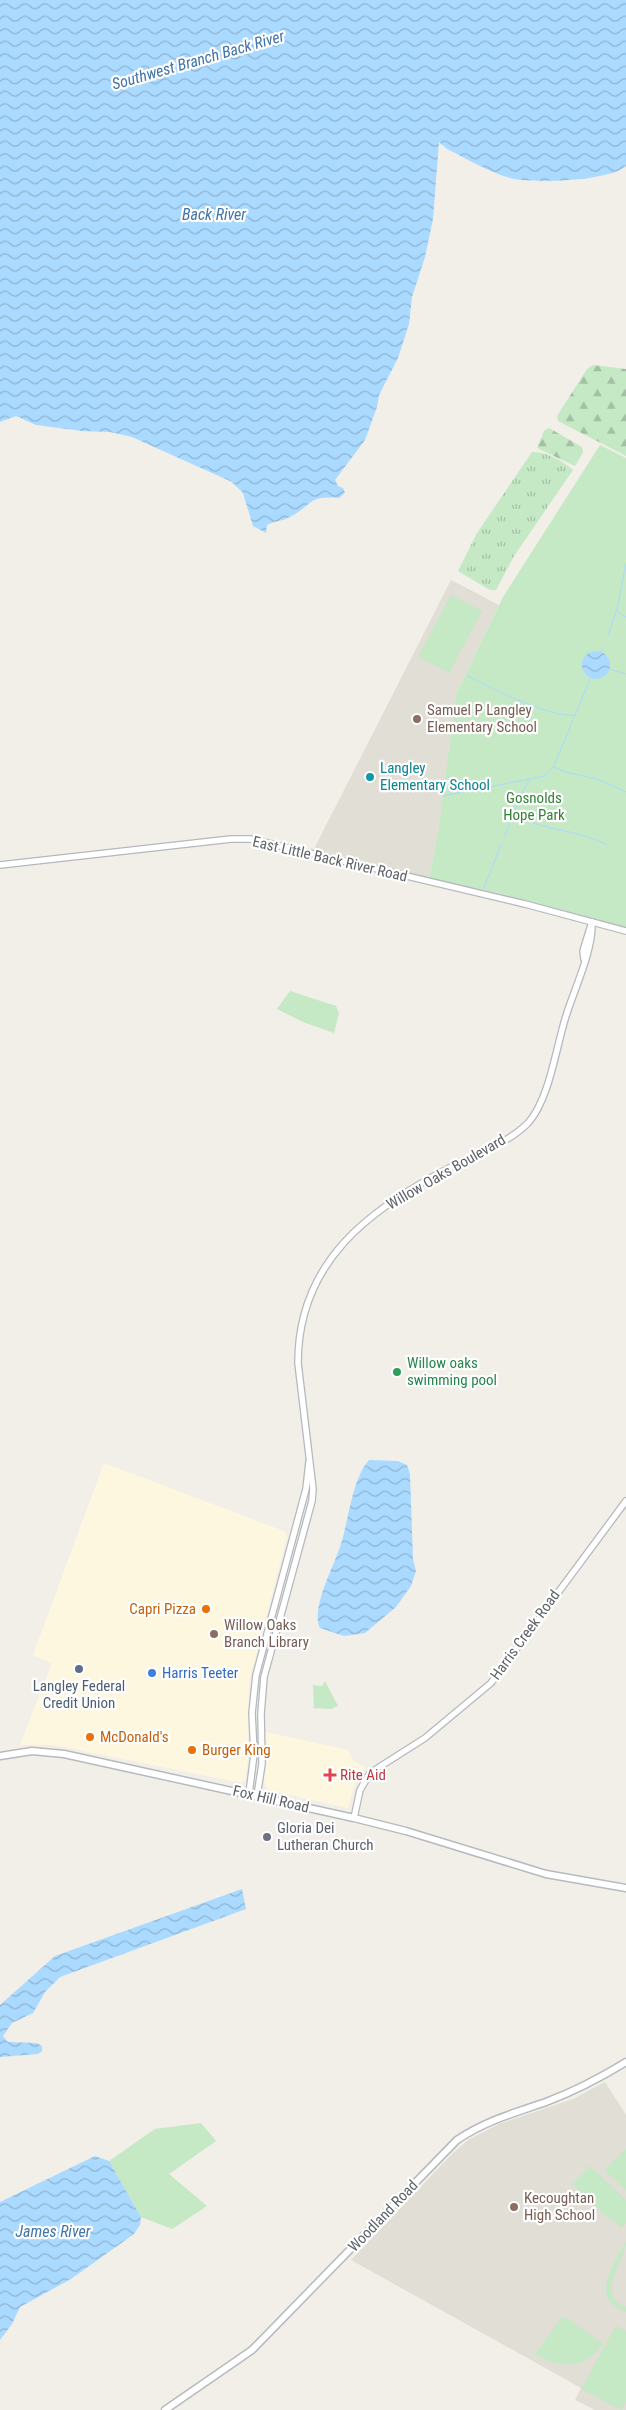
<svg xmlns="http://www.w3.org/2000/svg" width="626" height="2410" font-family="'Roboto Condensed',sans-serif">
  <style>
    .commercial { fill: #fef7e0 }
    .education { fill: #e1ded6 }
    .grass { fill: url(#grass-tufts) }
    .forest { fill: url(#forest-firs) }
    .park { fill: #c5e8c5 }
    .water { fill: url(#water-waves) }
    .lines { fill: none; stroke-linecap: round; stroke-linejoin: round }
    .stream { stroke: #aadaff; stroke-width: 1 }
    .tertiary-casing { stroke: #b5b8bc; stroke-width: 8 }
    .secondary-casing { stroke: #b6babf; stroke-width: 9 }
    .tertiary { stroke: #fff; stroke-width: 5.5 }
    .secondary { stroke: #fff; stroke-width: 6 }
    .education-dot { fill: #8d6e63; stroke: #fff; stroke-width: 2 }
    .culture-dot { fill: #0f9aa8; stroke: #fff; stroke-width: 2 }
    .leisure-dot { fill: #2e9e5b; stroke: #fff; stroke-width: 2 }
    .food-dot { fill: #e8710a; stroke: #fff; stroke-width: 2 }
    .service-dot { fill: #5c6f8a; stroke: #fff; stroke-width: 2 }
    .shop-dot { fill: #3f7fe0; stroke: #fff; stroke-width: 2 }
    .health-dot { fill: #e0444e; stroke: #fff; stroke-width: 2 }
    .worship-dot { fill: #6b7280; stroke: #fff; stroke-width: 2 }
    .labels { text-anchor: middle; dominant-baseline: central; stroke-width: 4.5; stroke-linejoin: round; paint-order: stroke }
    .education-label { font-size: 15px; fill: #785e54; stroke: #fff; text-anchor: start }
    .culture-label { font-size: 15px; fill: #0d838f; stroke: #fff; text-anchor: start }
    .park-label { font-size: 15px; fill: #348238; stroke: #fff }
    .street-label { font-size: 15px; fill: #5f6368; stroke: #fff }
    .leisure-label { font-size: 15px; fill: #27864d; stroke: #fff; text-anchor: start }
    .food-label { font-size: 15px; fill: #c56008; stroke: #fff; text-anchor: start }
    .shop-label { font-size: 15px; fill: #366cbe; stroke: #fff; text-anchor: start }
    .service-label { font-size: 15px; fill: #4e5e75; stroke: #fff }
    .health-label { font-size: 15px; fill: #be3a42; stroke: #fff; text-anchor: start }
    .worship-label { font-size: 15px; fill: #5b616d; stroke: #fff; text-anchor: start }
    .water-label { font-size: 16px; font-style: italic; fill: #4174aa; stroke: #fff }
  </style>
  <defs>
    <pattern id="grass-tufts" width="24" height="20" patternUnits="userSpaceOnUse" patternTransform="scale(1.25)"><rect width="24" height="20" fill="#c5e8c5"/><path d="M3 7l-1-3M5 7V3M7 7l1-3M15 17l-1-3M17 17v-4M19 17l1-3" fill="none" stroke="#a3c0a4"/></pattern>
    <pattern id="forest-firs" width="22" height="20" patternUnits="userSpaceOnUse" patternTransform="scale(1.25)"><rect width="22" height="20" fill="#c5e8c5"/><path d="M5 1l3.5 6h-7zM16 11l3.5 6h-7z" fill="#a3c0a4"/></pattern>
    <pattern id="water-waves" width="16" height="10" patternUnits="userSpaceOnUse" patternTransform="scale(1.25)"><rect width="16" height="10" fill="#aadaff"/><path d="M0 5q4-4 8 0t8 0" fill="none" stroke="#8eb4d2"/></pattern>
  </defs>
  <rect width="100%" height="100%" fill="#f1efe8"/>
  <!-- commercial -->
  <g class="commercial">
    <polygon points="104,1463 284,1531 287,1537 249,1682 248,1760 245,1780 242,1783 54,1745 20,1745 52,1663 33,1655"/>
    <polygon points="266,1732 348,1750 353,1760 366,1768 358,1773 348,1808 268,1790 264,1782 267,1758"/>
  </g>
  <!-- education -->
  <g class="education">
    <polygon points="451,580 499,605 456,694 438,833 429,878 314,849"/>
    <polygon points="605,2082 626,2115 626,2410 595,2410 575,2400 581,2388 351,2260 452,2154 468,2140 499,2124 573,2099"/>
  </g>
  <!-- grass -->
  <path class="grass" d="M532,452C545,451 563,461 573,470L514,556L496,590H490L458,571L477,533Z"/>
  <!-- forest -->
  <g class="forest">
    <polygon points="593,365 626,369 626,456 558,421 557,416 587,369"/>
    <polygon points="549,428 582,447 583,452 575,466 537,448 544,431"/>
  </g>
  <!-- park -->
  <g class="park">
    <polygon points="600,445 626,458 626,927 498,893 429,878 438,833 456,694 503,597"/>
    <polygon points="451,595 482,611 449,673 418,657"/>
    <polygon points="290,991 336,1006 339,1013 334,1033 303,1022 277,1009"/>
    <polygon points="325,1681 338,1706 331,1709 313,1708 314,1706 313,1685 322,1686"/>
    <polygon points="201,2123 216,2141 169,2174 207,2206 172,2229 141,2217 109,2161 155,2129"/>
    <polygon points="626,2149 626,2190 604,2170"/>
    <polygon points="590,2166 626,2200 626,2223 621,2228 613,2220 611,2221 572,2184"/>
    <path d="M626,2242C626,2263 593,2293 626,2307V2312C588,2300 614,2263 626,2242Z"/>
    <path d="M562,2317H566L603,2344C585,2370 560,2369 535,2354Z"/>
    <polygon points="616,2326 626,2331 626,2402 621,2410 581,2389"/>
  </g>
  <!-- water -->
  <g class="water">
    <path d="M0,0H626V166C610,181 532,184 510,178C489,172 467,159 447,149L439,142L433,219L425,257L412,297L409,324L398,358L379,395L377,407L365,440L335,480L338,486L343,488L345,493L339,498C307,495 313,505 290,517C283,521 274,521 267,525L266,533L253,526L243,493L232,482L132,437L110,432L82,431L36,425L16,416L0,422Z"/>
    <circle cx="596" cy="665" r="14"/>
    <path d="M369,1460L398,1461L407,1465L410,1474L413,1559L416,1571L411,1586L396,1607L365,1633L344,1636L320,1628C310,1609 335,1564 341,1544C349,1519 352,1479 369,1460Z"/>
    <polygon points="242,1889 246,1909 60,1977 45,1992 33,2013 12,2023 3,2036 8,2042 37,2043 42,2046 42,2051 38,2054 0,2057 0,2005 55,1956"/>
    <polygon points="95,2156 109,2161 141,2217 140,2225 134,2234 71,2279 20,2307 12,2324 0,2340 0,2202"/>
  </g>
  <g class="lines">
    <!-- stream -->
    <g class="stream">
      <polyline points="617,611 626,617"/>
      <polyline points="608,635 617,609 626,563"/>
      <polyline points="601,652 603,648"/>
      <polyline points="609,669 626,674"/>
      <path d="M468,676C488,687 553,719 574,715"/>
      <polyline points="554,767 565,772 597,779 626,792"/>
      <polyline points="442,796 545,776 554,766 590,679"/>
      <path d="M514,814C540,831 579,829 607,845"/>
      <polyline points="504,837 523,791 529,781"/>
      <polyline points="484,888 501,845"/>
    </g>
    <defs>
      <g id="tertiary">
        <polyline points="0,865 231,839 250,839 525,904 626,931"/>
        <polyline points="584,959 583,951 591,925"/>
        <polyline points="249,1794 254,1754 252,1713 256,1675 306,1489 309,1462"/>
        <path d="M257,1796L262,1764L261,1714L264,1677L312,1501L313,1489L298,1363C298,1262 369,1209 451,1167C476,1154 509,1143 529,1122C550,1097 556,1047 566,1016C575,987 593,951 592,922"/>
        <polyline points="354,1818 360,1790 370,1773 425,1738 491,1683 626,1501"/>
      </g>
      <g id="secondary">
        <polyline points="0,1756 32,1751 64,1754 354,1818 406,1831 546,1874 626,1888"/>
        <path d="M165,2410L252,2350L457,2140C485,2121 514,2113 546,2102C575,2091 600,2078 626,2062"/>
      </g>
    </defs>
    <!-- tertiary casing -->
    <use href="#tertiary" class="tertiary-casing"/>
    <!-- secondary casing -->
    <use href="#secondary" class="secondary-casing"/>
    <!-- tertiary -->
    <use href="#tertiary" class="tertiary"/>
    <!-- secondary -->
    <use href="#secondary" class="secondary"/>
  </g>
  <!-- markers -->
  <g class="education-dot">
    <circle cx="417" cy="719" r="5"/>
    <circle cx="214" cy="1634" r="5"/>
    <circle cx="514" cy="2207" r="5"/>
  </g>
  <circle class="culture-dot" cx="370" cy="777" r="5"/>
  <circle class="leisure-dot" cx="397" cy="1372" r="5"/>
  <g class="food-dot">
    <circle cx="206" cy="1609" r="5"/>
    <circle cx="90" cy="1737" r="5"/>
    <circle cx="192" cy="1750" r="5"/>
  </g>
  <circle class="service-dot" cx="79" cy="1669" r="5"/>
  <circle class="shop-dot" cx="152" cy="1673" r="5"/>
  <path class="health-dot" d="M327.5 1767.5h5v5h5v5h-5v5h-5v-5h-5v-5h5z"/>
  <circle class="worship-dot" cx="267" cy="1837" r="5"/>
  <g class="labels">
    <!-- education labels -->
    <g class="education-label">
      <text x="427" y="710">Samuel P Langley<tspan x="427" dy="17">Elementary School</tspan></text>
      <text x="224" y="1625">Willow Oaks<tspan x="224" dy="17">Branch Library</tspan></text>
      <text x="524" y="2198">Kecoughtan<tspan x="524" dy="17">High School</tspan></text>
    </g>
    <!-- culture labels -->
    <g class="culture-label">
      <text x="380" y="768">Langley<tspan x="380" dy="17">Elementary School</tspan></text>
    </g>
    <!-- park labels -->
    <g class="park-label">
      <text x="534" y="798">Gosnolds<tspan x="534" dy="17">Hope Park</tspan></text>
    </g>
    <!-- street labels -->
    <g class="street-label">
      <text transform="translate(330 859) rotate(13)">East Little Back River Road</text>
      <text transform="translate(446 1172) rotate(-30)">Willow Oaks Boulevard</text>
      <text transform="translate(525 1635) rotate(-54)">Harris Creek Road</text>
      <text transform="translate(271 1799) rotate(13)">Fox Hill Road</text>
      <text transform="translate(383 2216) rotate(-46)">Woodland Road</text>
    </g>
    <!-- leisure labels -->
    <g class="leisure-label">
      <text x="407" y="1363">Willow oaks<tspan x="407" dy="17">swimming pool</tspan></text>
    </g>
    <!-- food labels -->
    <g class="food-label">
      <text x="196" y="1609" text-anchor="end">Capri Pizza</text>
      <text x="100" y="1737">McDonald's</text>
      <text x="202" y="1750">Burger King</text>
    </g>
    <!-- shop labels -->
    <g class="shop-label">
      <text x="162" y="1673">Harris Teeter</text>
    </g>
    <!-- service labels -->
    <g class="service-label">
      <text x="79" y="1686">Langley Federal<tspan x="79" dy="17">Credit Union</tspan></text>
    </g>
    <!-- health labels -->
    <g class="health-label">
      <text x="340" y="1775">Rite Aid</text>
    </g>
    <!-- worship labels -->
    <g class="worship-label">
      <text x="277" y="1828">Gloria Dei<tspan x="277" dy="17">Lutheran Church</tspan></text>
    </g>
    <!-- water labels -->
    <g class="water-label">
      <text transform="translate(198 60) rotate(-16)">Southwest Branch Back River</text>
      <text x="214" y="214">Back River</text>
      <text x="53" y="2231">James River</text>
    </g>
  </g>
</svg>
